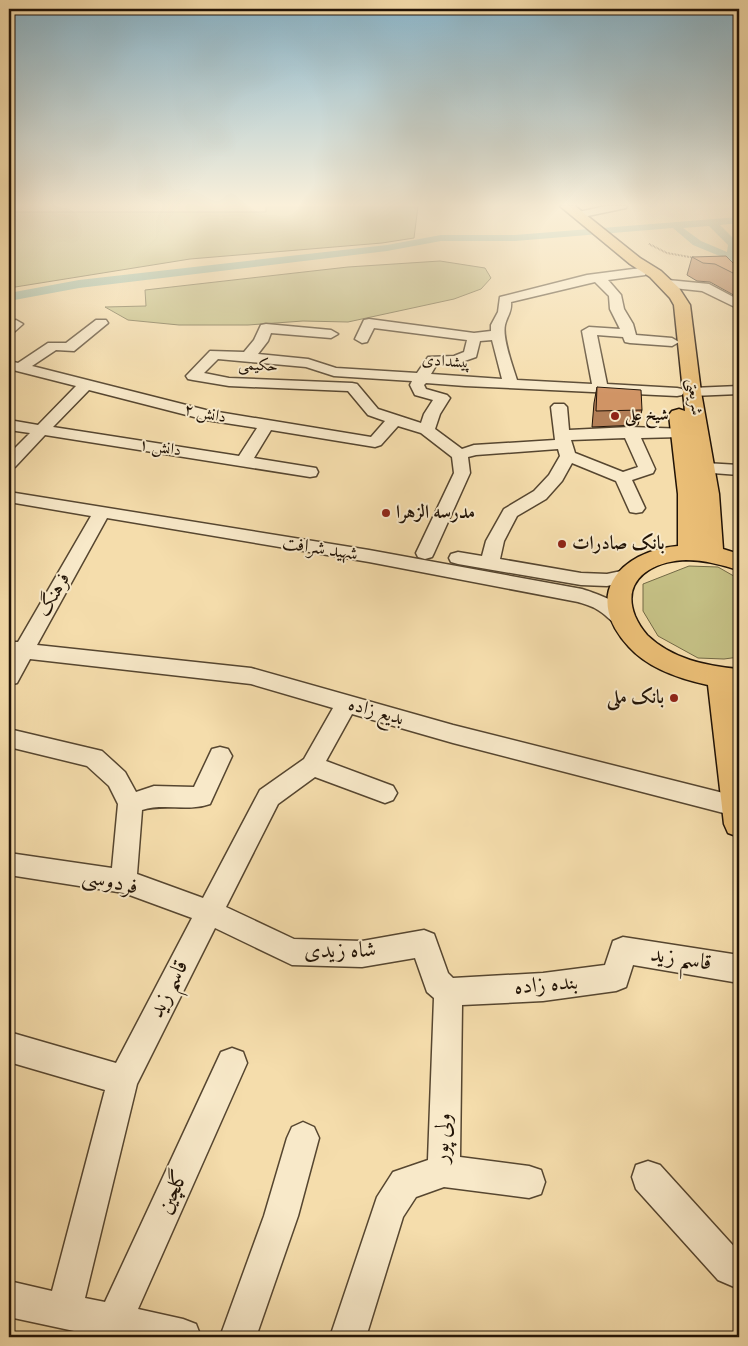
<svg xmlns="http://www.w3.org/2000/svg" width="748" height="1346" font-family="'IM FELL English',Amiri,serif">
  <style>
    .green { fill: #c4bf84; stroke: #726945 }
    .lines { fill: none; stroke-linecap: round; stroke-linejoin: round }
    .canal { fill: #9cbca7; fill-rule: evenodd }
    .minor-casing { stroke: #564630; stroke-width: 3 }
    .major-casing { stroke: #211306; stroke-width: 3 }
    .path { stroke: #211306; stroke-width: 2; stroke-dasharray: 0.5 1; stroke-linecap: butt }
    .minor { fill: #f8e9c9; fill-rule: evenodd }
    .major { fill: #eabe76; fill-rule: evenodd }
    .wall { fill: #b37f57; stroke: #211306 }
    .building { fill: #d09465; stroke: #211306 }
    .poi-dot { fill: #8f2418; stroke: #f8e9c9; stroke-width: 2 }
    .labels { text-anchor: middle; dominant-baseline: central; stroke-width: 4; stroke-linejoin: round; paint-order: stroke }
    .far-street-label { font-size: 16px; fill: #211306; stroke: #f8e9c9 }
    .far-poi-label { font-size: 16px; font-weight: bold; fill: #211306; stroke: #f8e9c9; text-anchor: start }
    .poi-label { font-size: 19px; font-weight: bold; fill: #211306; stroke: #f8e9c9; text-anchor: start }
    .street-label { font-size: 19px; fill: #211306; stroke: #f8e9c9 }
    .near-street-label { font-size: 22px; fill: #211306; stroke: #f8e9c9 }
  </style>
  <rect width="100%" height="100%" fill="#f5ddac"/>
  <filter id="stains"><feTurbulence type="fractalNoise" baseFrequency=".004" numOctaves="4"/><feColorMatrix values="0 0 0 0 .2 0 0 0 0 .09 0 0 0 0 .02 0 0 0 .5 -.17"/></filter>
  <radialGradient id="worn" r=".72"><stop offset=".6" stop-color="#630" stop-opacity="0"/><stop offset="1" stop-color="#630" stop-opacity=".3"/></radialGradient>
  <!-- green -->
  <g class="green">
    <polygon points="266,206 418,206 414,238 382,243 190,259 9,288 9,212 266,212"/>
    <polygon points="440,261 485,268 491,278 481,289 454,299 348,322 303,321 248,325 179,325 128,320 105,307 146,306 145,290 348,267"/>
    <polygon points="689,566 718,567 739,579 739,657 724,659 698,658 658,636 643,611 643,584"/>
  </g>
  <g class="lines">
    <!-- canal -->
    <path class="canal" d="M739,217V223L720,225L739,244L737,256L739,257V264L693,245L673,228L515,241H441L387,251L79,288L9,301V293L79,280L387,245L441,235H515ZM709,226L728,245L727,252L701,241L683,228Z"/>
    <defs>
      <g id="minor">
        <polygon points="606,206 627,206 626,208 578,218 573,215 574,213"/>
        <path d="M641,268L647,272L645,275L608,280L621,295L624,309L633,324L636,335L672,338L679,342L672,346L630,343L625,342L623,337L597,335L607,384L677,388L682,389L684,392L682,395L677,396L465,386L426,383L424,385L426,389L447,395L450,398L440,414L435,429L462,449L474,445L555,440L551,407L554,404H564L567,407L569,430L630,427L687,429L689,432L687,435L681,437L641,438L655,469L653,473L632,480L645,508L642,512L636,513L630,512L616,481L572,463L562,481L546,499L517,516L504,541L500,559L581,573L607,574L626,570L633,572L636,576L633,580L607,586L581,585L458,564L451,562L449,558L451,554L458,552L482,556L486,541L504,509L534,491L549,475L560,456L558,449L476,455L468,457L470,473L434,553L432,557L425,559L418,557L416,553L454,473L452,457L421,433L398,426L381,445L375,447L271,430L254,458L316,468L318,472L316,476L310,477L45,435L15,467L9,468V454L30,433L9,430V420L38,425L76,386L9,369V361L18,363L48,343H66L96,320H106L108,323L74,351L56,350L32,366L206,410L371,437L385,421L368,415L348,391L229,386L193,380L188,379L186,376L210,351L244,352L254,340L261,325L266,324L331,330L338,334L331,338L271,333L268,341L258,354L308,359L336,368L417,373L428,357L454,356L464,352L467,340L374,328L367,342L362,343L355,339L364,320L369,319L474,333L491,331V325L498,312L500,297L587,275ZM595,282L609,296L610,309L620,329L589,327L582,331L592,384L517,380C513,367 502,338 505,325C507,316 512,312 511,302ZM492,340L502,379L431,374L437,364H456L476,357L480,341ZM218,359L306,367L334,376L412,381L410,385L415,395L433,400L424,414L421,423L378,409L357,384L352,383L229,378L204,373ZM89,390L206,420L257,428L239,456L53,427ZM625,438L638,467L623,472L575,453L571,440Z"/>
        <polygon points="668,280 709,284 739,300 739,309 702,291 664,287 662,284"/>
        <polygon points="16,320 23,324 14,332 9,333 9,323"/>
        <polygon points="739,386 739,394 692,396 687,395 685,392 687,389 692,388"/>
        <polygon points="705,463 739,465 739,475 699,472 697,468 699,464"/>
        <path d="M9,492L369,550L582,589C601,595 623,603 633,620L630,625C615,629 610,617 598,610C592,606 584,604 578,602L369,562L107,518L37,645L251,668L453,725L739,797V817L453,743L352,714L326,761L393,786L397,793L393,800L385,803L315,777L278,804L226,907L294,939L362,941L424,930L434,934L448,973L453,978L543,973L605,965L613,941L623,937L739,955V983L633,965L626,987L616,991L543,1001L462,1005L460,1157L529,1166L541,1170L545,1182L541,1194L529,1198L444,1187L416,1197L403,1217L366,1337H330L377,1197L393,1172L428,1160L434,998L427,992L415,958L362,967L292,965L215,928L137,1084L85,1298L105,1302L221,1052L232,1048L243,1052L247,1063L138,1309L183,1319L196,1324L201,1337H102L9,1317V1281L52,1291L105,1090L9,1062V1032L116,1063L192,918L124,893L9,875V853L112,868L118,804L109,786L87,766L9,747V729L102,751L125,772L136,792L154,786L194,787L212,749L220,747L228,749L232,756L210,804C188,812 164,803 142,810L137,874L203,898L260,790L304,759L333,708L251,684L30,659L17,683L9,685V642H18L91,516L9,502Z"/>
        <polygon points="303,1122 314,1127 319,1138 298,1216 256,1337 220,1337 264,1216 287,1138 292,1127"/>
        <polygon points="648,1161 660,1165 739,1252 739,1289 718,1280 636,1189 632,1177 636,1165"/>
      </g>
      <path id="major" d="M560,206H575L640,258L661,271L679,288L690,305L701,392L719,494L723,549L739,554V570C721,565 705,560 686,560C655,561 620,578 635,616C638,623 642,629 647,635C672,659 706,666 739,669V689H735L739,720V837L728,833L724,824L708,685C680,679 648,668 629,647C582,597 618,551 678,546V494L669,415L672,411L679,409L685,411L674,305L670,298L650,277L630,264Z"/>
    </defs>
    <!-- minor casing -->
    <use href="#minor" class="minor-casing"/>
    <!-- major casing -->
    <use href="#major" class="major-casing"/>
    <!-- path -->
    <polyline class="path" points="649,244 667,253 695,258"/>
    <!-- minor -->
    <use href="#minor" class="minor"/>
    <!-- major -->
    <use href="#major" class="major"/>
  </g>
  <!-- wall -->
  <g class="wall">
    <polygon points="692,257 733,263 739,263 739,298 710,282 697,281 687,275"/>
    <polygon points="597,387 642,410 638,425 592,427 594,403"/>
  </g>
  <!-- building -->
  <g class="building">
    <polygon points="726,256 733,263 739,263 739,276 715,264 703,263 692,257"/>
    <polygon points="597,387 641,390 642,410 596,411"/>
  </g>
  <!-- sky -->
  <linearGradient id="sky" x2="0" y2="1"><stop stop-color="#89b7ce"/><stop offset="0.52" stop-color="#faf0da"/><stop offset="1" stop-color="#faf0da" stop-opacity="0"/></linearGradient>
  <rect width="748" height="394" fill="url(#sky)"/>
  <!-- markers -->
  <g class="poi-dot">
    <circle cx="615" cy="416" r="5"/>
    <circle cx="386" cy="513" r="5"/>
    <circle cx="562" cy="544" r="5"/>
    <circle cx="674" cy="698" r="5"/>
  </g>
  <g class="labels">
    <!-- far-street labels -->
    <g class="far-street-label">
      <text transform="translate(446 362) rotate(4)">پیشدادی</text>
      <text transform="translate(258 366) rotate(3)">حکیمی</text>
      <text transform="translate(694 397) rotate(82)">شریعتی</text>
      <text transform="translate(205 414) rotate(12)">دانش ۲</text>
      <text transform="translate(160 448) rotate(9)">دانش ۱</text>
    </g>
    <!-- far-poi labels -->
    <g class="far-poi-label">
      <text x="625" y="416">شیخ علی</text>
    </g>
    <!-- poi labels -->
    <g class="poi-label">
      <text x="396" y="513">مدرسه الزهرا</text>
      <text x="572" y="544">بانک صادرات</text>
      <text x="664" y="698" text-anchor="end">بانک ملی</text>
    </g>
    <!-- street labels -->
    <g class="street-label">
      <text transform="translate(320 549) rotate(9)">شهید شرافت</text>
      <text transform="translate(54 595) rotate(-60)">فرهنگ</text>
      <text transform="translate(376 712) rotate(16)">بدیع زاده</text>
    </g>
    <!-- near-street labels -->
    <g class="near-street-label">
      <text transform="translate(110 882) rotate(12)">فردوسی</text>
      <text transform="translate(340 951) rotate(-1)">شاه زیدی</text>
      <text transform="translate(681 959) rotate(9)">قاسم زید</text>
      <text transform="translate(546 985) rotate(-5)">بنده زاده</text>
      <text transform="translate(169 989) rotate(-63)">قاسم زید</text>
      <text transform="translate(443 1138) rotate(-86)">ولی پور</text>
      <text transform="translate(173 1192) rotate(-66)">گلچین</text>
    </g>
  </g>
  <!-- margin -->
  <rect width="748" height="1346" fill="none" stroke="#f5ddac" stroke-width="30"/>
  <rect x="10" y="10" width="728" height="1326" fill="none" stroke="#211306" stroke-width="2.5"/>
  <rect x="15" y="15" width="718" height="1316" fill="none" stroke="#211306"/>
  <rect width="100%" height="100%" filter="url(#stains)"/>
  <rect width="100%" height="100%" fill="url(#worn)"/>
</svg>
